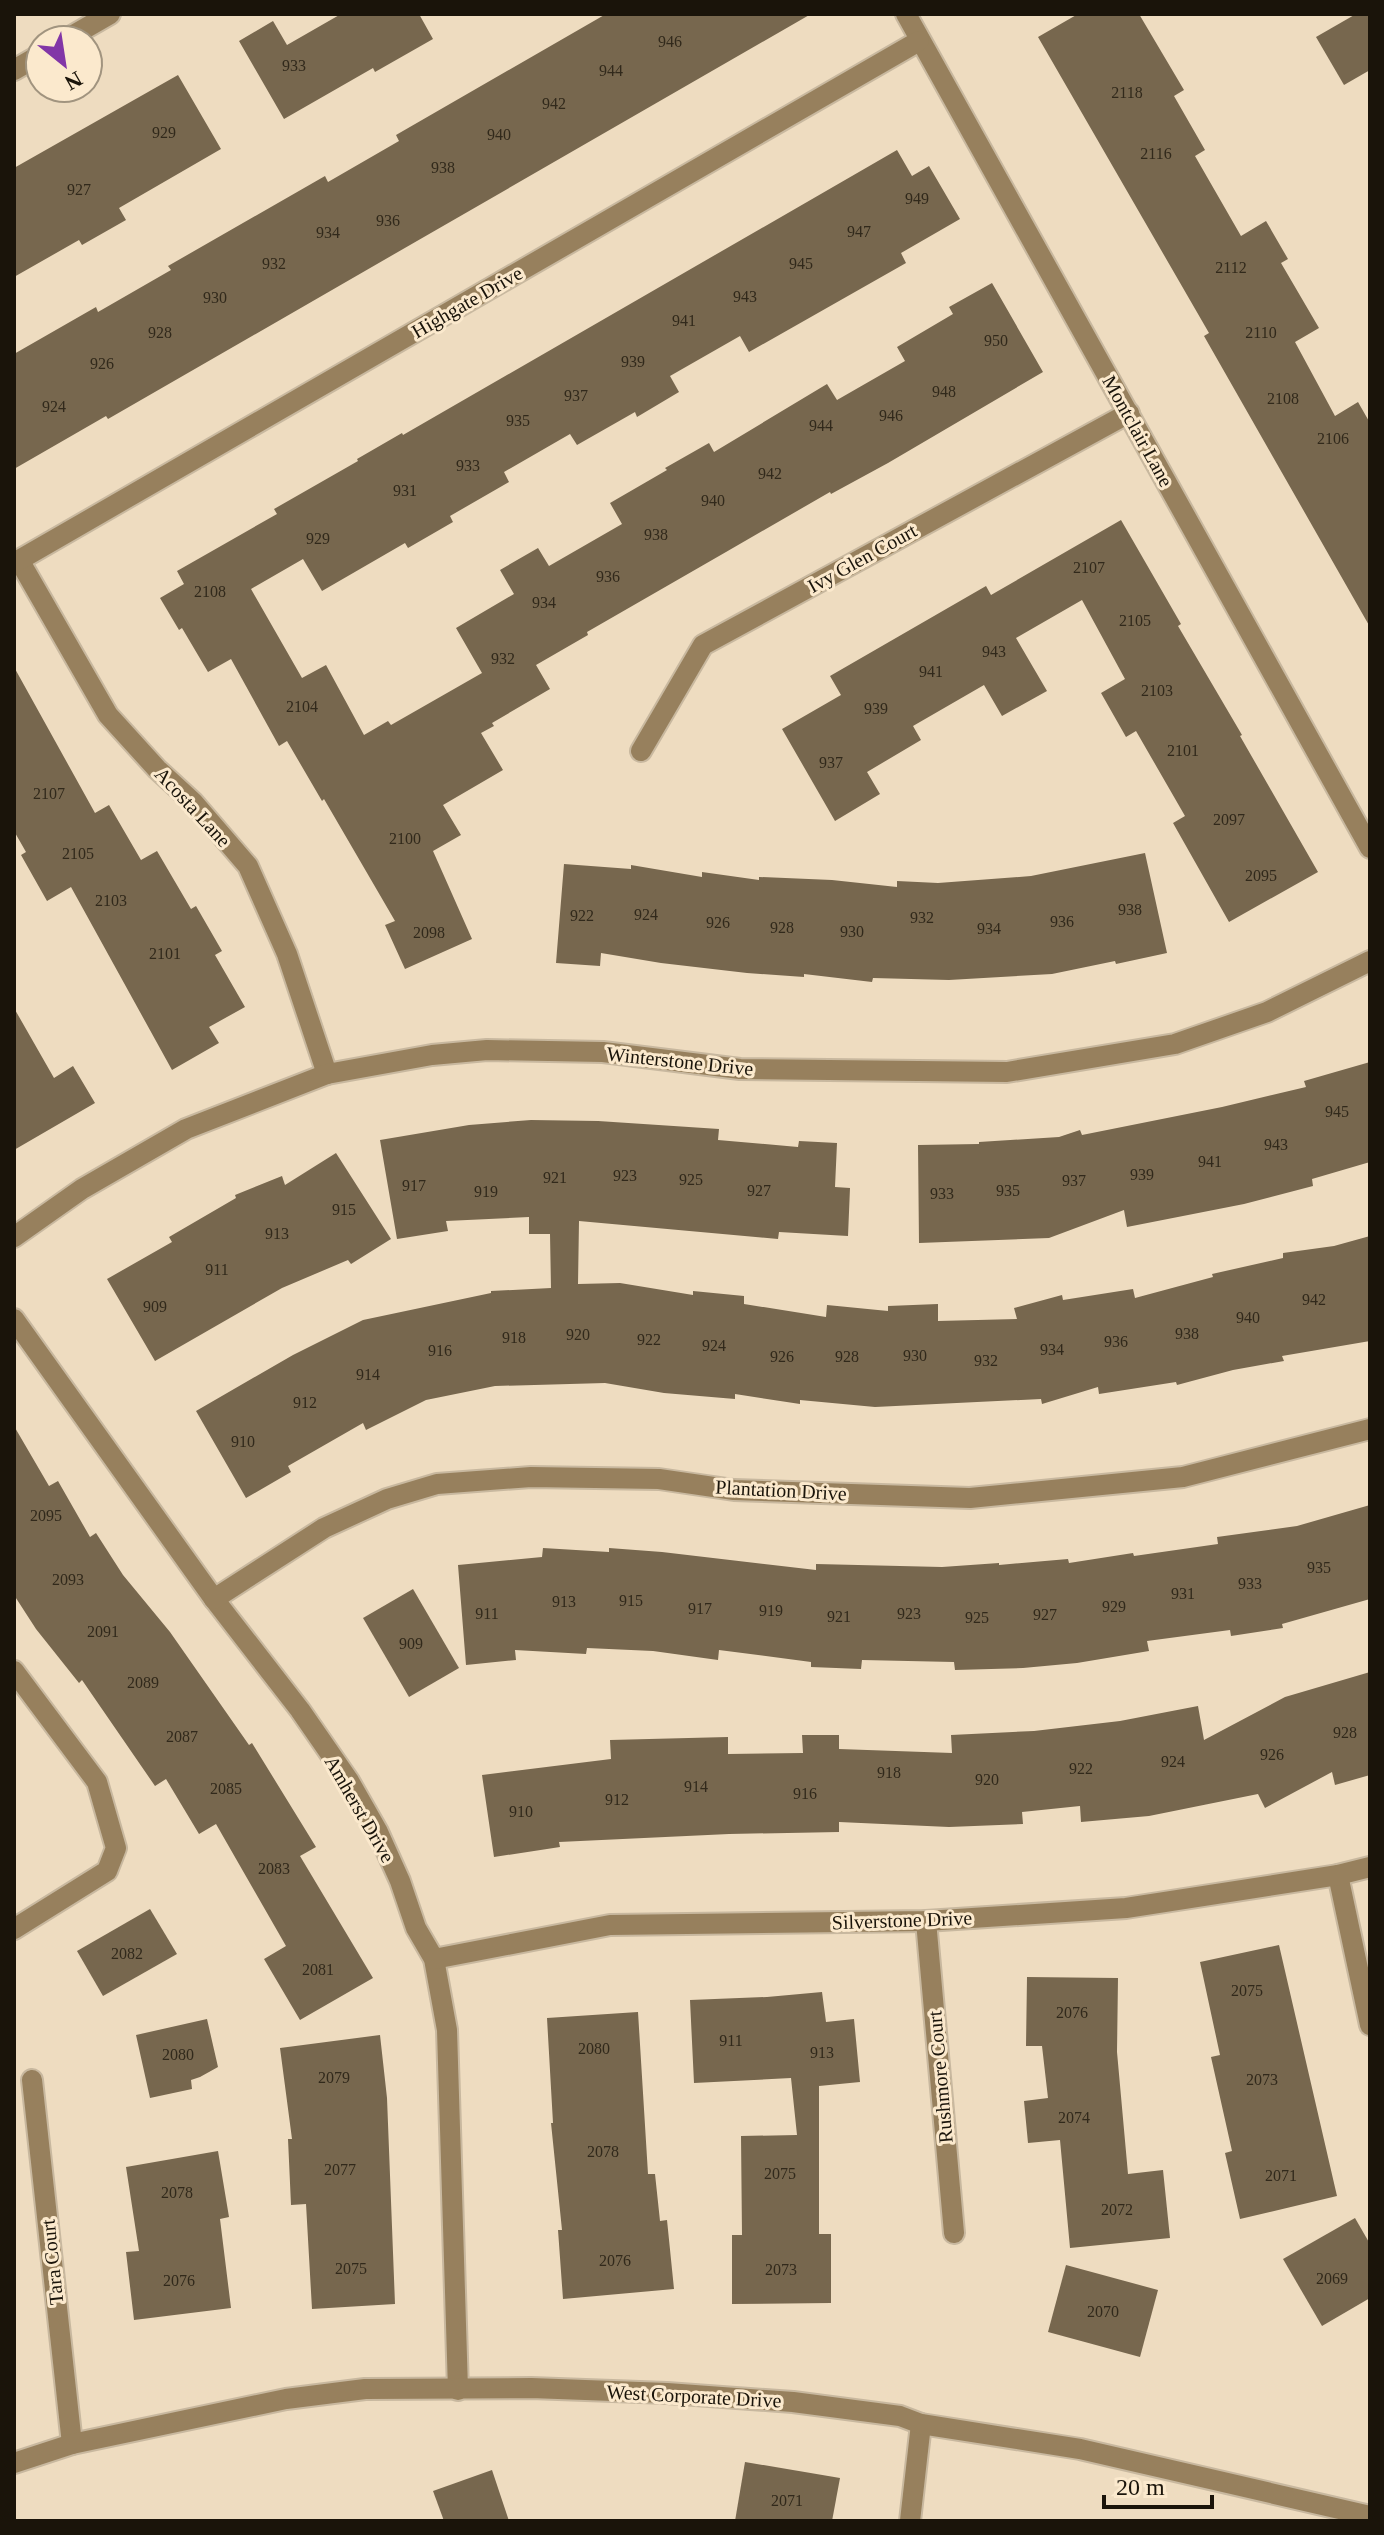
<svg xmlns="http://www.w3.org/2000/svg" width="1384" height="2535" font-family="'Times New Roman',serif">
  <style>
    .building { fill: #77674e }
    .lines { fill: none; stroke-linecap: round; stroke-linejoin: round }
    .service-casing { stroke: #c8b89f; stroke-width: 24 }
    .minor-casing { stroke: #c8b89f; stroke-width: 24 }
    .tertiary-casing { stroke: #c8b89f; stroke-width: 24 }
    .service { stroke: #97805d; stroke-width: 20 }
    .minor { stroke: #97805d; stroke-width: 20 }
    .tertiary { stroke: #97805d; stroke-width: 20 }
    .labels { text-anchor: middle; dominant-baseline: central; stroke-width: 6; stroke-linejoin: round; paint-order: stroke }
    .number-label { font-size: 16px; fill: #31291b }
    .street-label { font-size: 20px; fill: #1a140a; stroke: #fbe9cd }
  </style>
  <rect width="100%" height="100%" fill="#eedcc0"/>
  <!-- building -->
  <g class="building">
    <polygon points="341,14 419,14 433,39 375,72 373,68 284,119 239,41 273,21 287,45"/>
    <polygon points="606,14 811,14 108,419 106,416 14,469 14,354 96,307 98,312 171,270 168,266 325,176 328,182 399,141 396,135"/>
    <polygon points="1078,14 1139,14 1184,90 1174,96 1205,150 1195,156 1241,236 1266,221 1288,259 1281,263 1319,328 1295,342 1335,416 1358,402 1370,423 1370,627 1204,336 1209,333 1038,37"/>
    <polygon points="1356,14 1370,14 1370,70 1344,85 1316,37"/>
    <polygon points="178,75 221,149 119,208 126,220 82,245 79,240 14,277 14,168"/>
    <polygon points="897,150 912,176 929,166 960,219 901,253 906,263 749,352 740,336 670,376 679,392 637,417 635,412 577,445 570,434 504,472 509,482 450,516 453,522 408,548 405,543 322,591 303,559 251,589 302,678 326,665 364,735 388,721 391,725 482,673 456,628 514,594 500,570 538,548 549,566 622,524 610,503 667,470 665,468 709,443 714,452 827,384 837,400 905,361 897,347 953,314 949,307 992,283 1043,372 888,463 831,494 830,492 726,552 587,632 588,635 536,665 550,689 492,723 494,726 481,733 503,770 443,805 461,835 433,851 472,939 405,969 385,925 395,921 324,799 322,801 287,741 279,746 231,659 208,672 182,628 179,630 160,598 184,584 177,571 277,514 274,509 358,461 357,459 402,433 403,435"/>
    <polygon points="1121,520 1181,624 1178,626 1242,735 1240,736 1318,872 1229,922 1173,823 1185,816 1136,731 1126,737 1101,693 1125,679 1082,600 1016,638 1047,691 1002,716 984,685 913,726 921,740 867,772 880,794 835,821 782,729 841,695 830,676 986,586 991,595"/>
    <polygon points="14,667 95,813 109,805 141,860 157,851 191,909 196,906 222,951 215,955 245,1007 209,1027 219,1043 172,1070 71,887 47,901 21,855 26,852 14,831"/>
    <polygon points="1145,853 1167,953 1116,964 1115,961 1052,974 949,980 873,978 872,982 804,974 804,977 747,973 661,963 601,953 600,966 556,963 564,864 631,869 631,865 702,877 702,872 759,880 759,877 832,880 897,887 897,881 938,883 1031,876"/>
    <polygon points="14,1008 54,1078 73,1066 95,1103 14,1150"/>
    <polygon points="1370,1062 1370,1162 1312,1179 1313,1186 1244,1204 1127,1227 1124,1210 1049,1238 919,1243 918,1145 979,1144 979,1142 1059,1137 1080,1130 1082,1135 1222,1107 1306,1087 1304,1081"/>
    <polygon points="531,1120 598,1121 719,1129 718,1140 798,1147 799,1141 837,1143 835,1187 850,1188 848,1236 779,1232 778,1239 579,1221 578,1284 620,1283 693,1295 693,1291 744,1296 744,1304 826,1317 827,1305 888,1311 888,1306 938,1304 938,1321 1017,1319 1014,1308 1062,1295 1063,1300 1133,1289 1135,1298 1213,1277 1212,1274 1283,1258 1283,1253 1334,1246 1370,1236 1370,1341 1282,1356 1284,1361 1233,1370 1177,1385 1176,1382 1099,1394 1098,1387 1042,1404 1041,1399 875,1407 800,1400 800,1404 735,1394 735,1399 664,1393 605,1383 495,1386 426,1400 366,1430 363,1423 288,1466 291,1472 246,1498 196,1411 293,1355 363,1320 491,1293 491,1291 551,1288 550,1234 529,1234 529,1217 446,1221 448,1231 397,1239 380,1140 469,1125"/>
    <polygon points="336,1153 391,1239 351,1264 348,1260 282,1288 155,1361 107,1279 172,1242 169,1237 236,1198 235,1195 282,1176 285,1185"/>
    <polygon points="14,1426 49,1486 58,1481 90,1537 96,1533 123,1575 170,1632 249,1745 252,1743 316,1847 300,1856 373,1978 300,2020 264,1959 286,1946 216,1824 199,1834 166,1779 155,1786 82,1680 79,1683 36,1629 14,1595"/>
    <polygon points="1370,1505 1370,1599 1282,1624 1283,1628 1231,1636 1230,1630 1147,1641 1149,1651 1077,1663 1023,1668 955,1670 954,1662 862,1660 861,1669 811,1667 811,1662 719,1650 718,1660 653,1651 587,1648 586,1654 515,1650 516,1660 466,1665 458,1565 542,1557 543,1548 609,1552 609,1548 662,1552 816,1570 816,1564 942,1567 999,1563 999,1565 1068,1559 1069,1563 1133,1553 1134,1556 1218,1544 1217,1537 1297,1526"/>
    <polygon points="413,1589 459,1668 409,1697 363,1618"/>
    <polygon points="1370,1672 1370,1775 1335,1785 1332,1772 1265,1808 1258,1794 1149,1816 1081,1822 1080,1806 1022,1812 1023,1824 949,1827 839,1822 839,1832 729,1834 559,1842 560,1847 494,1857 482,1775 611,1759 610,1740 728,1737 728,1754 803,1753 802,1735 839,1735 839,1749 952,1753 951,1735 1034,1731 1120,1721 1198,1706 1204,1740 1285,1697"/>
    <polygon points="150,1909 177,1954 103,1996 77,1951"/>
    <polygon points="1279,1945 1337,2196 1240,2219 1225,2153 1232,2151 1211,2057 1220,2055 1200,1962"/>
    <polygon points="1027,1977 1118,1978 1117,2052 1128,2174 1163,2170 1170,2238 1070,2248 1060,2140 1028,2143 1024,2101 1048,2098 1042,2046 1026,2046"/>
    <polygon points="822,1992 826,2022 854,2019 860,2082 819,2086 819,2234 831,2234 831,2303 732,2304 732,2235 742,2235 741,2136 797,2135 791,2078 694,2083 690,2000 767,1997"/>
    <polygon points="638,2012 648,2174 655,2174 660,2221 667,2220 674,2289 563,2299 558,2230 562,2230 551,2123 553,2123 547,2018"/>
    <polygon points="207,2019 218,2067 200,2077 191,2080 192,2089 150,2098 136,2035"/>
    <polygon points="380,2035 387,2098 395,2304 312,2309 306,2204 291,2205 288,2139 292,2139 280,2048"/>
    <polygon points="218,2151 229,2217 220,2219 231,2308 134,2320 126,2252 139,2251 126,2167"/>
    <polygon points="1355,2218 1370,2244 1370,2298 1322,2326 1283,2259"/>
    <polygon points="1066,2265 1158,2290 1140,2357 1048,2332"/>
    <polygon points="745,2462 840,2478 832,2521 735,2521"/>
    <polygon points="492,2470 509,2521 444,2521 433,2491"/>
  </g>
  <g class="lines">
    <defs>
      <polyline id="service" points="14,1671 97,1782 116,1848 107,1871 14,1929"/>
      <g id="minor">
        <polyline points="906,14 1370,848"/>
        <polyline points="65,40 110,14"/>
        <polyline points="14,70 40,55"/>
        <polyline points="19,560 108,715 157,769 193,802 248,866 287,954 327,1074"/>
        <polyline points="14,563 919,41"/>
        <polyline points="641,751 703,645 1129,413"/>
        <polyline points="14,1237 82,1189 186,1129 327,1074 432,1055 487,1050 603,1052 740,1069 1007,1072 1175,1044 1267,1012 1370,961"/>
        <polyline points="14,1319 214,1599 300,1710 349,1781 378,1832 400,1881 416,1928 434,1959 447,2030 458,2390"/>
        <polyline points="214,1599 324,1528 387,1499 437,1484 531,1477 659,1479 734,1490 970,1498 1183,1477 1370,1429"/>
        <polyline points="1338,1875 1370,2025"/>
        <polyline points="926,1921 954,2233"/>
        <polyline points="434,1959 610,1925 926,1921 1126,1908 1338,1875 1370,1867"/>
        <polyline points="32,2080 72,2444"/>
        <polyline points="910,2521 921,2424"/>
      </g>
      <polyline id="tertiary" points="14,2463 72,2444 286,2399 365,2389 531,2388 667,2393 793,2402 900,2416 921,2424 1080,2449 1370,2516"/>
    </defs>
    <!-- service casing -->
    <use href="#service" class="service-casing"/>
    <!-- minor casing -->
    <use href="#minor" class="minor-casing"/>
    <!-- tertiary casing -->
    <use href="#tertiary" class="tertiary-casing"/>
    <!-- service -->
    <use href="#service" class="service"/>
    <!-- minor -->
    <use href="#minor" class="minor"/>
    <!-- tertiary -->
    <use href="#tertiary" class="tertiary"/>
  </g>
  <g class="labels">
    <!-- number labels -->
    <g class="number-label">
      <text x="670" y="41">946</text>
      <text x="294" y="65">933</text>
      <text x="611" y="70">944</text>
      <text x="1127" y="92">2118</text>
      <text x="554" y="103">942</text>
      <text x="164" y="132">929</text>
      <text x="499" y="134">940</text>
      <text x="1156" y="153">2116</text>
      <text x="443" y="167">938</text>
      <text x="79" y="189">927</text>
      <text x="917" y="198">949</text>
      <text x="388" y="220">936</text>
      <text x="859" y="231">947</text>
      <text x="328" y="232">934</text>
      <text x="274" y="263">932</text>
      <text x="801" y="263">945</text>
      <text x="1231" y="267">2112</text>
      <text x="745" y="296">943</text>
      <text x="215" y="297">930</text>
      <text x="684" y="320">941</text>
      <text x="160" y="332">928</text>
      <text x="1261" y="332">2110</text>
      <text x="996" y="340">950</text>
      <text x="633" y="361">939</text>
      <text x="102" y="363">926</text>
      <text x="944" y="391">948</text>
      <text x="576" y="395">937</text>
      <text x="1283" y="398">2108</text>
      <text x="54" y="406">924</text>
      <text x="891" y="415">946</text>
      <text x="518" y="420">935</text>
      <text x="821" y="425">944</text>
      <text x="1333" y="438">2106</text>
      <text x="468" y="465">933</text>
      <text x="770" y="473">942</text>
      <text x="405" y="490">931</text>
      <text x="713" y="500">940</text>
      <text x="656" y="534">938</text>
      <text x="318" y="538">929</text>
      <text x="1089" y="567">2107</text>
      <text x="608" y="576">936</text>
      <text x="210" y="591">2108</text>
      <text x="544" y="602">934</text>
      <text x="1135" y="620">2105</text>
      <text x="994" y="651">943</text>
      <text x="503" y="658">932</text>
      <text x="931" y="671">941</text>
      <text x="1157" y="690">2103</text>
      <text x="302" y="706">2104</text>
      <text x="876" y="708">939</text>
      <text x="1183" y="750">2101</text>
      <text x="831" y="762">937</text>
      <text x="49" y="793">2107</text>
      <text x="1229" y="819">2097</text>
      <text x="405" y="838">2100</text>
      <text x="78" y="853">2105</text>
      <text x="1261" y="875">2095</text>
      <text x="111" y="900">2103</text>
      <text x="1130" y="909">938</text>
      <text x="646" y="914">924</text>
      <text x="582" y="915">922</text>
      <text x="922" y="917">932</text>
      <text x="1062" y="921">936</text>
      <text x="718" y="922">926</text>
      <text x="782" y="927">928</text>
      <text x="989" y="928">934</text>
      <text x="852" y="931">930</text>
      <text x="429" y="932">2098</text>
      <text x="165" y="953">2101</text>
      <text x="1337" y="1111">945</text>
      <text x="1276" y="1144">943</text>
      <text x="1210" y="1161">941</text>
      <text x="1142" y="1174">939</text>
      <text x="625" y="1175">923</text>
      <text x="555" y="1177">921</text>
      <text x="691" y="1179">925</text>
      <text x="1074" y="1180">937</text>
      <text x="414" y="1185">917</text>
      <text x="759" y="1190">927</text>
      <text x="1008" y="1190">935</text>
      <text x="486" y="1191">919</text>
      <text x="942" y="1193">933</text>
      <text x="344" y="1209">915</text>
      <text x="277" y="1233">913</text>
      <text x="217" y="1269">911</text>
      <text x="1314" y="1299">942</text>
      <text x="155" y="1306">909</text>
      <text x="1248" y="1317">940</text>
      <text x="1187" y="1333">938</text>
      <text x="578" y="1334">920</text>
      <text x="514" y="1337">918</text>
      <text x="649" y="1339">922</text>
      <text x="1116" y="1341">936</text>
      <text x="714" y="1345">924</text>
      <text x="1052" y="1349">934</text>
      <text x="440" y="1350">916</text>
      <text x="915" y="1355">930</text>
      <text x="782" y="1356">926</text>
      <text x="847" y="1356">928</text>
      <text x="986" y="1360">932</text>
      <text x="368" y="1374">914</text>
      <text x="305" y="1402">912</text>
      <text x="243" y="1441">910</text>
      <text x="46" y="1515">2095</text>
      <text x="1319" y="1567">935</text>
      <text x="68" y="1579">2093</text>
      <text x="1250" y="1583">933</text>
      <text x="1183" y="1593">931</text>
      <text x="631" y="1600">915</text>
      <text x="564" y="1601">913</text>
      <text x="1114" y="1606">929</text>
      <text x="700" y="1608">917</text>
      <text x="771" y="1610">919</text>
      <text x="487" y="1613">911</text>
      <text x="909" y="1613">923</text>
      <text x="1045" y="1614">927</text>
      <text x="839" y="1616">921</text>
      <text x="977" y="1617">925</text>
      <text x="103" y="1631">2091</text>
      <text x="411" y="1643">909</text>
      <text x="143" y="1682">2089</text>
      <text x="1345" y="1732">928</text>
      <text x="182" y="1736">2087</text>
      <text x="1272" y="1754">926</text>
      <text x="1173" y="1761">924</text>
      <text x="1081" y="1768">922</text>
      <text x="889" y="1772">918</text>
      <text x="987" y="1779">920</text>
      <text x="696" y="1786">914</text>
      <text x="226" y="1788">2085</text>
      <text x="805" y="1793">916</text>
      <text x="617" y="1799">912</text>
      <text x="521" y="1811">910</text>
      <text x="274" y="1868">2083</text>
      <text x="127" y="1953">2082</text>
      <text x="318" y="1969">2081</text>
      <text x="1247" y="1990">2075</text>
      <text x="1072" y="2012">2076</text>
      <text x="731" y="2040">911</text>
      <text x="594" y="2048">2080</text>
      <text x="822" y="2052">913</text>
      <text x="178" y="2054">2080</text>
      <text x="334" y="2077">2079</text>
      <text x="1262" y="2079">2073</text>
      <text x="1074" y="2117">2074</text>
      <text x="603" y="2151">2078</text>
      <text x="340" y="2169">2077</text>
      <text x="780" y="2173">2075</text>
      <text x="1281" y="2175">2071</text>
      <text x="177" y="2192">2078</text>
      <text x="1117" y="2209">2072</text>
      <text x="615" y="2260">2076</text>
      <text x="351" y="2268">2075</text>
      <text x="781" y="2269">2073</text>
      <text x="1332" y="2278">2069</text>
      <text x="179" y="2280">2076</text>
      <text x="1103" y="2311">2070</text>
      <text x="787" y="2500">2071</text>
    </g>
    <!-- street labels -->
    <g class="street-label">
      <text transform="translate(467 302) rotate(-30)">Highgate Drive</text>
      <text transform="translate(1138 431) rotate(61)">Montclair Lane</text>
      <text transform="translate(862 558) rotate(-29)">Ivy Glen Court</text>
      <text transform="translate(193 807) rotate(47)">Acosta Lane</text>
      <text transform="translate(680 1061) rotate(6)">Winterstone Drive</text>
      <text transform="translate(781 1490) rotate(3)">Plantation Drive</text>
      <text transform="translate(360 1809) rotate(60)">Amherst Drive</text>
      <text transform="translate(902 1920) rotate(-2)">Silverstone Drive</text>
      <text transform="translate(940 2077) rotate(-95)">Rushmore Court</text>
      <text transform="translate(52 2262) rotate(-96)">Tara Court</text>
      <text transform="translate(694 2396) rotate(3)">West Corporate Drive</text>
    </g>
  </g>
  <!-- border -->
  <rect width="1384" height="2535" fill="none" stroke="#1a140a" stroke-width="32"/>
  <!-- north arrow -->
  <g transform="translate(64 64) rotate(150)"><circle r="38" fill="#fbe9cd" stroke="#a1947f" stroke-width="2"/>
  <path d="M0-6L14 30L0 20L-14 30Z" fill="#8236a7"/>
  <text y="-12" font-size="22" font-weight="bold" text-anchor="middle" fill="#1a140a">N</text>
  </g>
  <!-- scale -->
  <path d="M1104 2495v12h108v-12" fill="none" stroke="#1a140a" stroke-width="4"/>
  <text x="1116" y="2495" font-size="24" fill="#1a140a" stroke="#fbe9cd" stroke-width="6" paint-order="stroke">20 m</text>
</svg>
